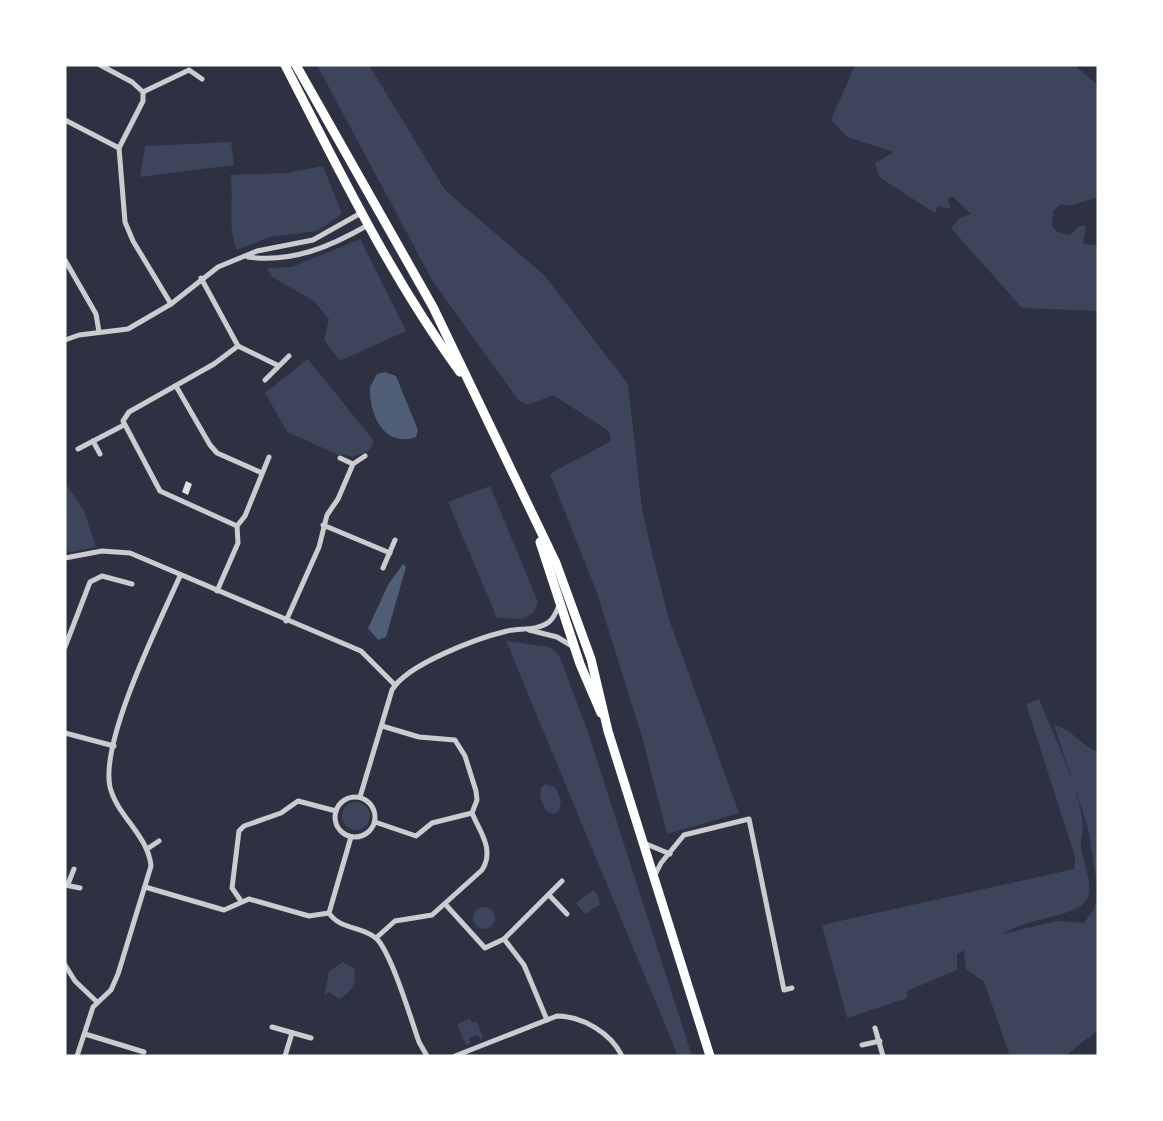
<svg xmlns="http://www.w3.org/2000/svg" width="1163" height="1121" font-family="Figtree,sans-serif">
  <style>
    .green { fill: #3c4559 }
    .water { fill: #4f5d75 }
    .building { fill: #e0e0e3 }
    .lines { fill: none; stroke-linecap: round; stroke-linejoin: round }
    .minor { stroke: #caccd0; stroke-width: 5 }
    .trunk { stroke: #fff; stroke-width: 9 }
  </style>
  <rect width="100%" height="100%" fill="#2d3142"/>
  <!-- green -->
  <g class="green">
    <path d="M317,65H369L445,190L545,276L628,384L642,509L653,557L669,619L739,813L667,834L642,737L597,593L550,474C570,461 591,454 611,440L609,431L553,395L528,405L519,401L432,280Z"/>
    <polygon points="855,65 1074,65 1098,85 1098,197 1070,206 1061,204 1053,211 1052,226 1057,232 1070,235 1080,226 1086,226 1083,244 1098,245 1098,311 1022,308 951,228 960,218 971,214 952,196 948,199 951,209 938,206 935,213 879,177 875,163 894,152 847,137 831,120"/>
    <polygon points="231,142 234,165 140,177 145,146"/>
    <path d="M323,166L342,214L317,231L270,237L237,250C226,225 235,200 230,175L285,173Z"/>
    <polygon points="360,239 406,331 340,361 324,340 329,319 314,301 272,277 267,268 292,267"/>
    <polygon points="308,359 374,441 369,451 352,457 343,454 341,456 287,432 265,393"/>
    <polygon points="65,482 84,511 96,547 72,552 65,551"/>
    <polygon points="490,486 538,602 534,612 523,619 497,618 448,502"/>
    <polygon points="506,641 550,647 559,655 588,732 692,1056 678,1056"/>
    <path d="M1039,699C1053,734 1080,789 1083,826C1083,833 1080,840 1081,847C1083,863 1097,892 1083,904C1069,917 1025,919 1003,934L1057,921L1084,923L1094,909L1098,893V1030L1065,1056H1010L984,982L966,969L964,950L957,954V970L907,991V998L847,1018L822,925L1074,869L1075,857L1026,704Z"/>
    <path d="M1054,725C1072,729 1081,745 1098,752V891L1088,828Z"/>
    <polygon points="546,784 555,787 561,800 559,811 554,814 547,812 540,798 541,787"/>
    <circle cx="356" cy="816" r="14"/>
    <polygon points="593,890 598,895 600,905 585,914 576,903"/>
    <circle cx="484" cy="918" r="11"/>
    <path d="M343,962L354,968C357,983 353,991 339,999L329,992L324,996L329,971Z"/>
    <polygon points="470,1018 472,1023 477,1022 483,1038 480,1039 478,1035 469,1038 471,1043 466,1045 457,1024"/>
  </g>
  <!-- water -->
  <g class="water">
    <path d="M385,372L396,376L418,430L416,437C384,448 369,415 370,387L377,374Z"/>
    <polygon points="403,564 406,567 386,637 378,640 368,628 389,583"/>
  </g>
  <!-- building -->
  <polygon class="building" points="186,481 192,484 188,495 182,492"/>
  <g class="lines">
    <!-- minor -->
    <g class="minor">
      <polyline points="100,65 132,82 143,92 143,101 119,148 125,222 133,241 171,304"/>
      <polyline points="143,92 189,70 202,79"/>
      <polyline points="65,120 119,148"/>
      <path d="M248,257C292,263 330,247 368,225"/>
      <polyline points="65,260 96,314 99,332"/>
      <polyline points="201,278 238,346 214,364 129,412 123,421 160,491 237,526 238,543 217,591"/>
      <polyline points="65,340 79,335 128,329 171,304 218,267 257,251 313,240 361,213"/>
      <polyline points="238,346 277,365"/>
      <polyline points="265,380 289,356"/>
      <polyline points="176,386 210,445 217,453 262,473"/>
      <polyline points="93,441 100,454"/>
      <polyline points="78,449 124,425"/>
      <polyline points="340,458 353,464"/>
      <polyline points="323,525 390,553"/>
      <polyline points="237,526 245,516 269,457"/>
      <polyline points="65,558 102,551 130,553 361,651 395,685"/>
      <polyline points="383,568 395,540"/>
      <polyline points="286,621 319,547 327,515 338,499 353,464 365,456"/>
      <polyline points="529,630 557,637 572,646"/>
      <polyline points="65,647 90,582 102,576 132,584"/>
      <polyline points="65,733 114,746"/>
      <path d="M360,797L392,690C407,664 478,638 507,631C521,628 537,631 549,622C555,617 557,610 560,603"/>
      <circle cx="355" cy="817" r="20"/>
      <polyline points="375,822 416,836 432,823 472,813 477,800 476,791 465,756 455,740 419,737 382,726"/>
      <path d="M351,837L329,913C340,930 363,926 377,939C392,955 411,1019 419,1042L427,1056"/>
      <polyline points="644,843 670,854"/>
      <polyline points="147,849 159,841"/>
      <polyline points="654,877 661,863 684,835 749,819 784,990 792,988"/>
      <polyline points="68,884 74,869"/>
      <polyline points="65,885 80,888"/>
      <polyline points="145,887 224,910 249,899 309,916 329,913"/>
      <polyline points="549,895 567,914"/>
      <polyline points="241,901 232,888 239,831 244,826 281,813 298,801 336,811"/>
      <polyline points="446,905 485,948 504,939 562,881"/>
      <path d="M376,938L395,921L432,915L482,870C495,850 480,832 472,813"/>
      <polyline points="504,939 524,965 547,1020"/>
      <polyline points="65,965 75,981 97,1002"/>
      <polyline points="272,1027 311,1038"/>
      <polyline points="875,1028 883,1056"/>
      <polyline points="85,1034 144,1052"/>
      <polyline points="862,1045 880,1041"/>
      <path d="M77,1056L93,1007L111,990L118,974L151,866C148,835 117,816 110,787C100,741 160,621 180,576"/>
      <polyline points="285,1056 292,1033"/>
      <path d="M455,1056L557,1016C582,1016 611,1033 622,1056"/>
    </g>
    <!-- trunk -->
    <g class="trunk">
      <path d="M285,65C339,170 390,276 460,372"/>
      <polyline points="296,65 433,307 556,563 591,659 608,731 710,1056"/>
      <polyline points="540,542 580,664 601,713"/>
    </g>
  </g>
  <!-- border -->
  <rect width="1163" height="1121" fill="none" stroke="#ffffff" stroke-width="133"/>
</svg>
